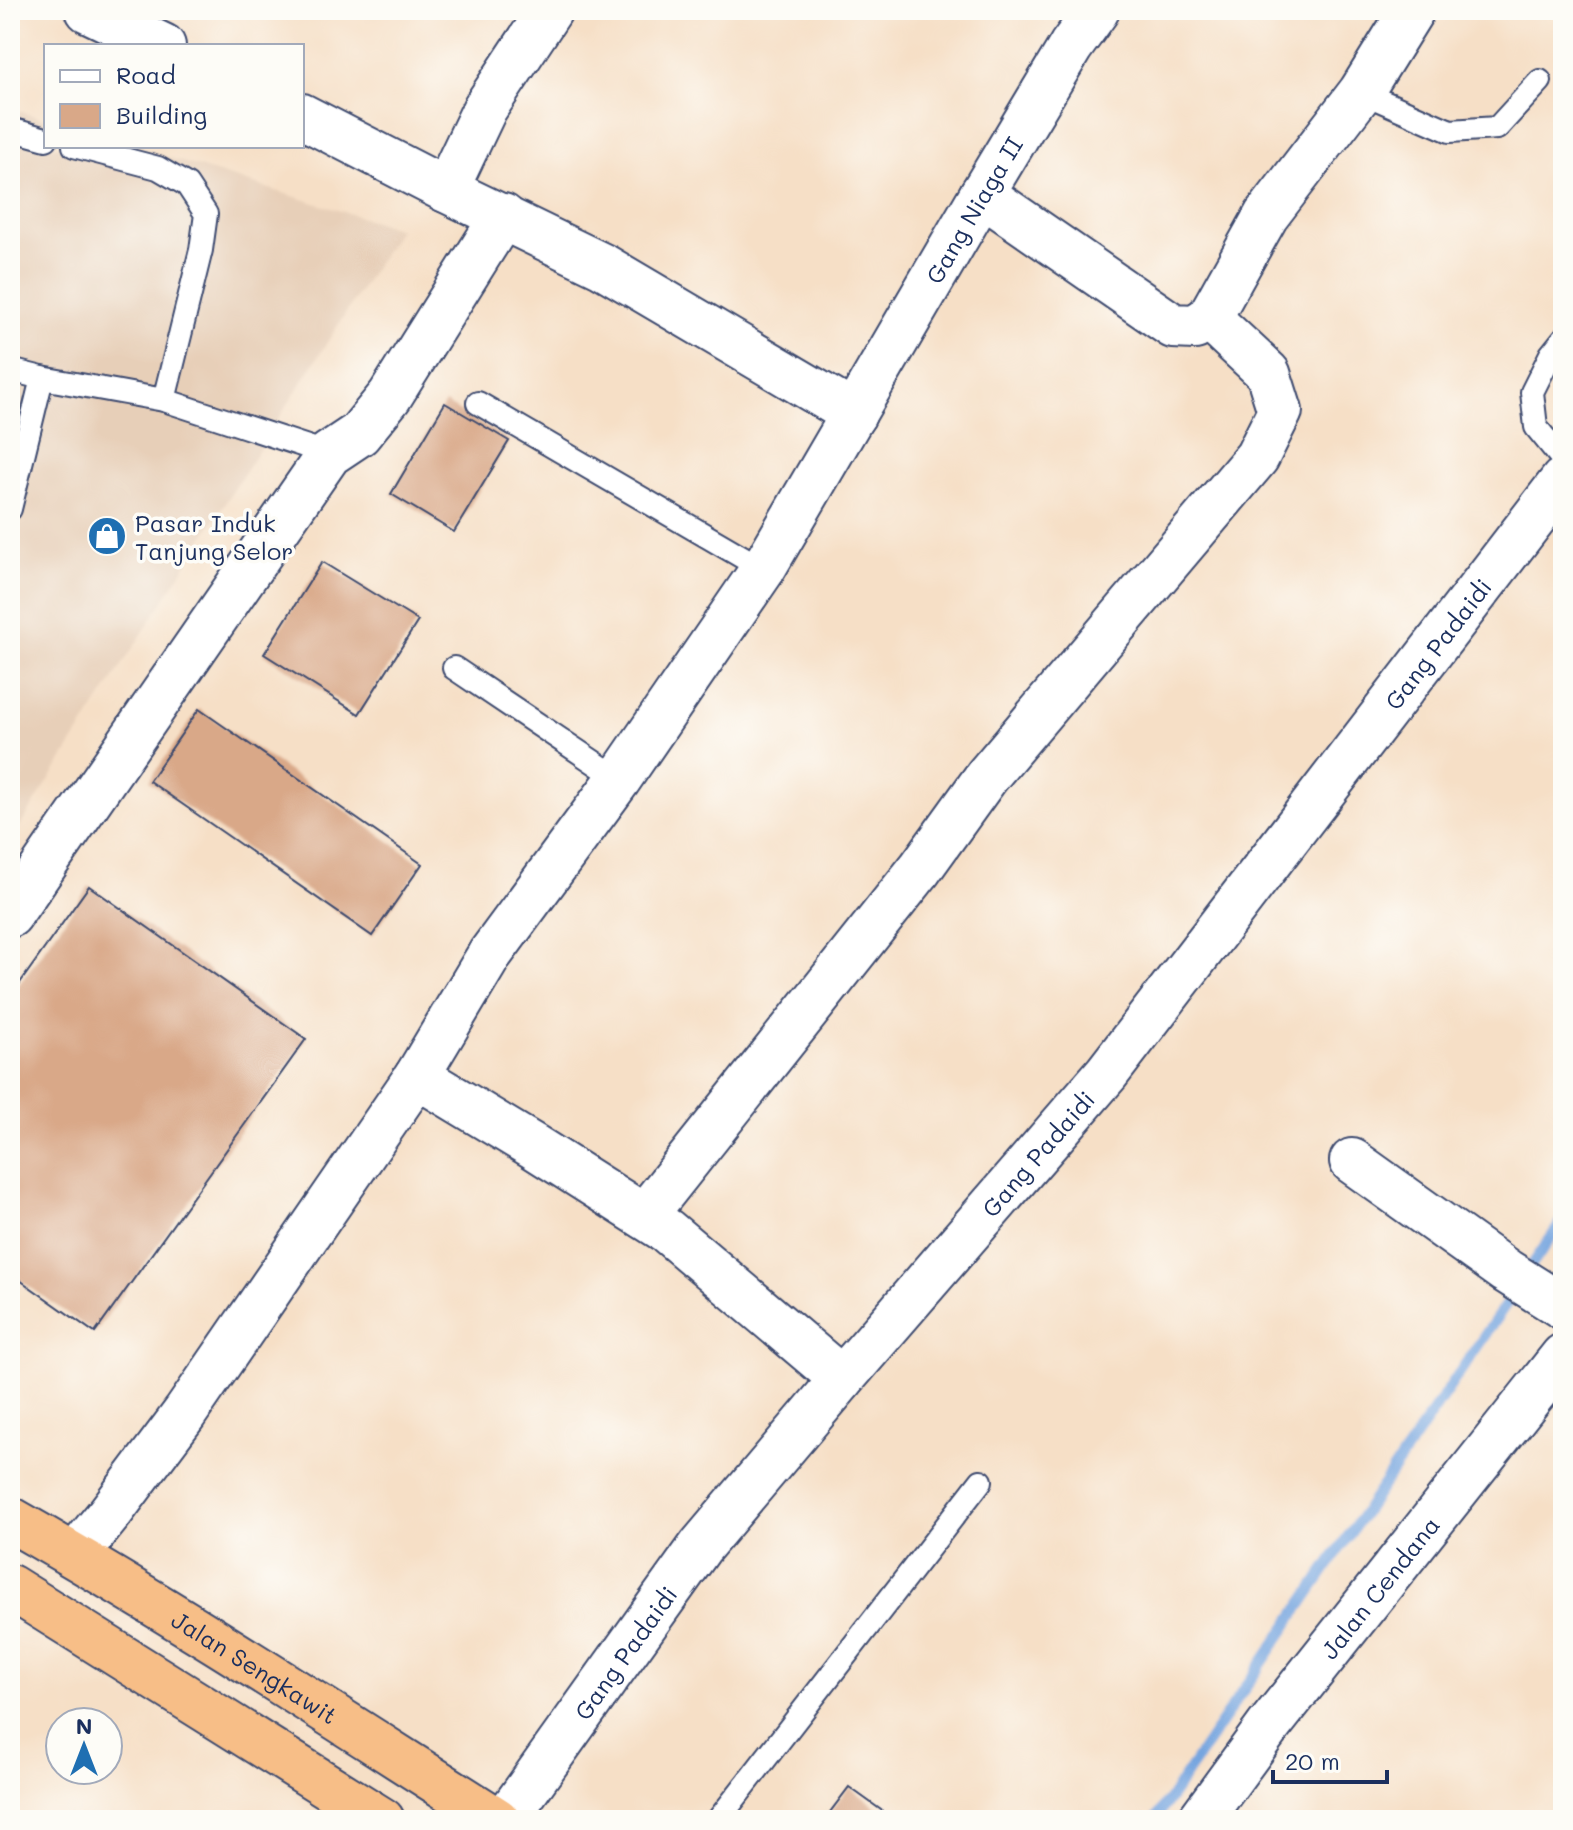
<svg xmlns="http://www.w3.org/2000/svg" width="1573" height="1830" font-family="Mali,sans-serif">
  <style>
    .built { fill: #e7cfb8 }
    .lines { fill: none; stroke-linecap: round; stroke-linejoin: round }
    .stream { stroke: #76a5df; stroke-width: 11 }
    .building { fill: #d9a888 }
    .lane-casing { stroke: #3c496e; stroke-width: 26 }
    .street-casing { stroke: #3c496e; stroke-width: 48 }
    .highway-casing { stroke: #3c496e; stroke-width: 48 }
    .lane { stroke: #fff; stroke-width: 22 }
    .street { stroke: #fff; stroke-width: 44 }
    .highway { stroke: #f7be87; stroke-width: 44 }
    .labels { text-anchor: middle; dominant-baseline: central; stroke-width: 7; stroke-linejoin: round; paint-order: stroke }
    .street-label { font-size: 24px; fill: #1b2f5e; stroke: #fdfcf7 }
    .poi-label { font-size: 24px; fill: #1b2f5e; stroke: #fdfcf7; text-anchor: start }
  </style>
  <rect width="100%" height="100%" fill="#fdfcf7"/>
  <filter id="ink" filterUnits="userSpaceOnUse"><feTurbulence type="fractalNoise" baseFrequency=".0125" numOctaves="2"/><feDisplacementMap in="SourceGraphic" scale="16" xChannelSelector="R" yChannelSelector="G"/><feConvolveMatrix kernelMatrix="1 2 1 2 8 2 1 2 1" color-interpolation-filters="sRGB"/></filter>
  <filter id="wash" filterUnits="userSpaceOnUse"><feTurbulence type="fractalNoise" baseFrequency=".006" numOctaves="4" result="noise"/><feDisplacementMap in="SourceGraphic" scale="32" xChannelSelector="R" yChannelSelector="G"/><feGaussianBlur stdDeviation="1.8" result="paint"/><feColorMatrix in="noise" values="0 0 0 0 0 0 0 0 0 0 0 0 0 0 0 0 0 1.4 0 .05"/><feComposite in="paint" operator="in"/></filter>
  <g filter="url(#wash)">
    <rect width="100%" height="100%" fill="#f6dfc6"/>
    <!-- built -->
    <polygon class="built" points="10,108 46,120 46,146 131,146 399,229 10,842"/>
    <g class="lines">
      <!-- stream -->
      <g class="stream">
        <polyline points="1526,1274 1563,1220"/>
        <polyline points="1155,1820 1517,1288"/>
      </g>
    </g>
    <g id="blocks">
      <!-- building -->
      <g class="building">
        <polygon points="445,403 509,441 454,532 391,494"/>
        <polygon points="322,562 418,621 359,714 264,654"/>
        <polygon points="199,709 422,864 372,936 149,781"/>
        <polygon points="89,886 306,1039 95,1333 10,1273 10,997"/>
        <polygon points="849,1787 895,1820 824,1820"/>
      </g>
    </g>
  </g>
  <g filter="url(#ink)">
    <use href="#blocks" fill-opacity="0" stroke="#3c496e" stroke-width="2"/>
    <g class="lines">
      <defs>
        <g id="lane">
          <polyline points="1361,92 1450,131 1497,128 1540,81"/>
          <polyline points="10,129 46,139"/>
          <polyline points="74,146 158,168 187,185 206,214 201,250 164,400"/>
          <polyline points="1563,339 1551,354 1532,392 1536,427 1563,460"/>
          <polyline points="10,370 42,378"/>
          <polyline points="478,403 763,569"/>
          <polyline points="10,509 42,378 164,400 329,454"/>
          <polyline points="454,668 619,779"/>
          <polyline points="718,1820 981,1481"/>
        </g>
        <g id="street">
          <polyline points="88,10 163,46"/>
          <polyline points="550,10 485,108 446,190 603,266 854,414"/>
          <polyline points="302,116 446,190"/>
          <polyline points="982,194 1173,326 1195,327 1209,318 1266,216 1361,92 1412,10"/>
          <polyline points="10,915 329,454 359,434 390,396 503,216"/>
          <polyline points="417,1076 533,1146 667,1231 842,1379"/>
          <polyline points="1352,1161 1506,1271 1563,1307"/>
          <polyline points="644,1216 920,869 987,776 1257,457 1280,411 1268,373 1209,318"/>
          <path id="s1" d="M75,1556L110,1513L185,1413L417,1076L490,954L619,779L763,569L982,194L1071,46L1097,10"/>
          <path id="s2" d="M505,1820L701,1546L842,1379L1107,1073L1563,480"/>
          <path id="s3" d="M1200,1820L1268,1727L1563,1356"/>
        </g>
        <g id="highway">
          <path id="s4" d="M10,1519C176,1613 336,1718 497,1820"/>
          <polyline points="10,1587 382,1820"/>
        </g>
      </defs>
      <!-- lane casing -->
      <use href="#lane" class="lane-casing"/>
      <!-- street casing -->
      <use href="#street" class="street-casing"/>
      <!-- highway casing -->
      <use href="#highway" class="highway-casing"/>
      <!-- lane -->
      <use href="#lane" class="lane"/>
      <!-- street -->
      <use href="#street" class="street"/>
      <!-- highway -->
      <use href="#highway" class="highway"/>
    </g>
  </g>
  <!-- icons -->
  <defs>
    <symbol id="shop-disc" viewBox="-11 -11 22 22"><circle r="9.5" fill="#1f6fb2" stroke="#fdfcf7"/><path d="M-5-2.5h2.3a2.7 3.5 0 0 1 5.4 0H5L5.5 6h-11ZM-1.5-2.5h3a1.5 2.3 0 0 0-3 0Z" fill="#fff"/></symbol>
  </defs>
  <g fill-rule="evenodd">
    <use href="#shop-disc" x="85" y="514" width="44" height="44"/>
  </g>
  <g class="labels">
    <!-- street labels -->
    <g class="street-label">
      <text stroke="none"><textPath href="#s1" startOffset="1620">Gang Niaga II</textPath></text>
      <text stroke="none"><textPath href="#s2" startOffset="1502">Gang Padaidi</textPath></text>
      <text stroke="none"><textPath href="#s2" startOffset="854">Gang Padaidi</textPath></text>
      <text stroke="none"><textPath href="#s3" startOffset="294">Jalan Cendana</textPath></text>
      <text stroke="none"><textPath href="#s2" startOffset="206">Gang Padaidi</textPath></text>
      <text stroke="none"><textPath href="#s4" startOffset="286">Jalan Sengkawit</textPath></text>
    </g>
    <!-- poi labels -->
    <g class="poi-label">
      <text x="135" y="522">Pasar Induk<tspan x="135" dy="28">Tanjung Selor</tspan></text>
    </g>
  </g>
  <!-- margin -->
  <rect width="1573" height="1830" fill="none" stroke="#fdfcf7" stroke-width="40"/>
  <!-- legend -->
  <rect x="44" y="44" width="260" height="104" fill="#fdfcf7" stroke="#a3aaba" stroke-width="2"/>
  <rect x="60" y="70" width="40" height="12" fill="#ffffff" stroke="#a3aaba" stroke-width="2"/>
  <text x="116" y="84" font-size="24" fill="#1b2f5e">Road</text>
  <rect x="60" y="104" width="40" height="24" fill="#d9a888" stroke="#a3aaba" stroke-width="2"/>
  <text x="116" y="124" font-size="24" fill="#1b2f5e">Building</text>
  <!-- north arrow -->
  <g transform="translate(84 1746)"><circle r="38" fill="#fdfcf7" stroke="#a3aaba" stroke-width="2"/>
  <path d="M0-6L14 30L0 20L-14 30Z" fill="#1f6fb2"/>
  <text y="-12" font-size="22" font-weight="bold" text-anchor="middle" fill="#1b2f5e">N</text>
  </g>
  <!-- scale -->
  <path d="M1273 1770v12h114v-12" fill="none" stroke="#1b2f5e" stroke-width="4"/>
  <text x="1285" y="1770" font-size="24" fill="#1b2f5e" stroke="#fdfcf7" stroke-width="6" paint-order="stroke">20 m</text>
</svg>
